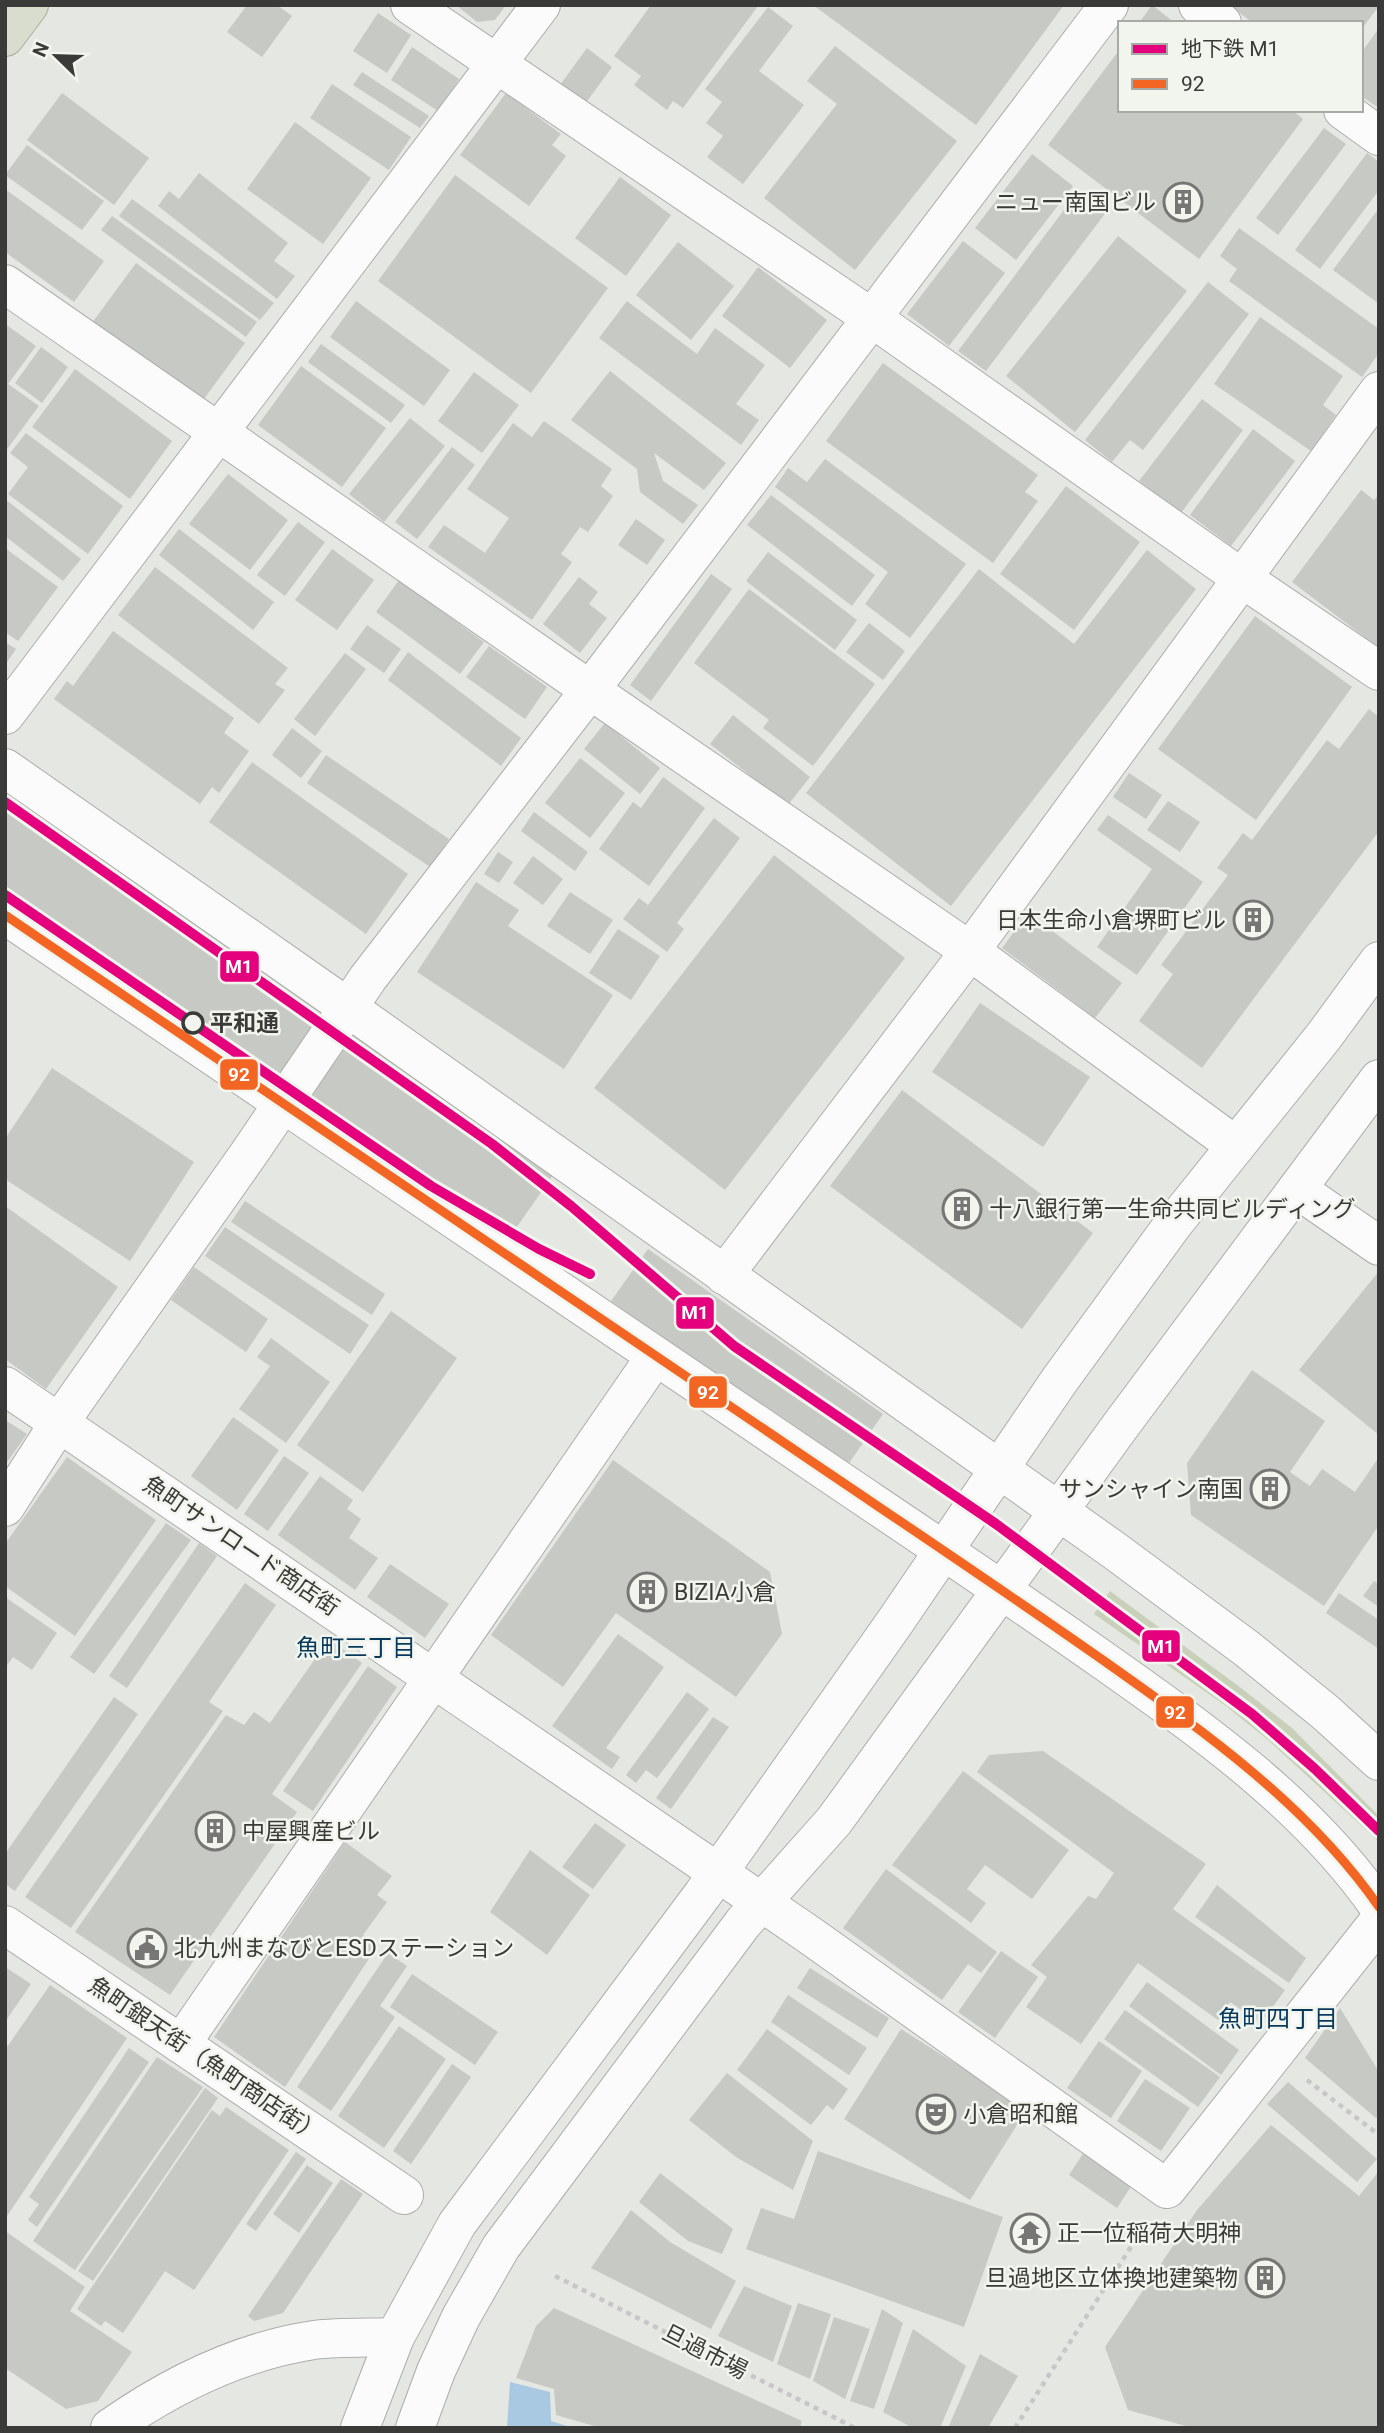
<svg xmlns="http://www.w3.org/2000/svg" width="1384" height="2433" font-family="Roboto,'Noto Sans JP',sans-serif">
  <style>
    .green { fill: #c8d0b9 }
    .water { fill: #a9c8e2 }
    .building { fill: #c7c9c5 }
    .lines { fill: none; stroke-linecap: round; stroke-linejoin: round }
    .minor-casing { stroke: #acaeaa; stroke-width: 40 }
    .highway-casing { stroke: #a9ae9d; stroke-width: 40 }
    .path { stroke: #c7c7c7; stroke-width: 4.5; stroke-dasharray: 5 5; stroke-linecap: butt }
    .minor { stroke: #fbfbfb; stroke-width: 38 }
    .highway { stroke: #d8ddce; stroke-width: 38 }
    .bus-1-casing { stroke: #f2f5ee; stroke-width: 14 }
    .bus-1 { stroke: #f26522; stroke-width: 9 }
    .metro-1-casing { stroke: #f2f5ee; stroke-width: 16 }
    .metro-1 { stroke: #e5007d; stroke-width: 10 }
    .stop-dot { fill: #f2f5ee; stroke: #3a3b38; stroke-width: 3.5 }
    .labels { text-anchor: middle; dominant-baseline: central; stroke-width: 5; stroke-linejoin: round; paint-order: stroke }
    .poi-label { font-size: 23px; fill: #3a3b38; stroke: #f2f5ee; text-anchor: start }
    .stop-label { font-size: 23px; font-weight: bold; fill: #3a3b38; stroke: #f2f5ee; text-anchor: start }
    .street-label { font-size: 23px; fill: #3a3b38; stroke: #f2f5ee }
    .neighbourhood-label { font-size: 24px; fill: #07395d; stroke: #f2f5ee }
    .line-badge { stroke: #f2f5ee; stroke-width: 2.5 }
    .badge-label { font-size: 19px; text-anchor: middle; font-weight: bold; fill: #fff }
  </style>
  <rect width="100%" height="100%" fill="#e5e7e2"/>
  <!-- green -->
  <polygon class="green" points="1110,1591 1241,1688 1292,1728 1379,1816 1379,1842 1268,1740 1226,1706 1094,1614"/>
  <!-- water -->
  <polygon class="water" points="510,2382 550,2392 551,2421 573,2428 507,2428"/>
  <!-- building -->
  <g class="building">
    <polygon points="247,5 277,5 292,16 262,57 227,32"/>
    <polygon points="456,5 506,5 495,20 477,22"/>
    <polygon points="651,5 758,6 683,108 673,101 667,110 634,85 641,76 614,56"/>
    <polygon points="813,5 1064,5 976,125"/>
    <polygon points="1152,5 1175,23 1139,23"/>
    <polygon points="1229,5 1379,5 1379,6 1361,30 1361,23 1253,23"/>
    <polygon points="768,7 793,26 759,71 804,105 743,184 707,157 723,136 706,123 722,102 705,89"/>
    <polygon points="378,13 411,35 387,73 353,51"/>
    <polygon points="1379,28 1379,108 1361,96 1361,53"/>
    <polygon points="835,46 957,141 855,270 764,198 837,104 807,81"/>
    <polygon points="412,47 459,79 438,111 391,80"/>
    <polygon points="587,48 612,67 585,104 560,85"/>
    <polygon points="1120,49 1120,110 1292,110 1303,119 1199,259 1048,145"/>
    <polygon points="362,72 429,116 420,128 353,85"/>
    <polygon points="332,84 411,137 389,170 310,118"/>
    <polygon points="62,93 149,158 114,205 27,140"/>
    <polygon points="506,93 561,134 552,145 566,156 529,206 460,155"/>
    <polygon points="295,122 371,178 323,244 247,189"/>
    <polygon points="1324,128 1346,144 1278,235 1256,218"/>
    <polygon points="27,145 104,201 82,230 5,175"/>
    <polygon points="1367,153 1379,162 1379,190 1320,269 1295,250"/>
    <polygon points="1032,154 1073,186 1016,260 975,228"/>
    <polygon points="199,173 288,243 274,261 295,276 277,299 158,206 169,191 179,199"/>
    <polygon points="455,175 608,288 531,393 378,281"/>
    <polygon points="620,177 671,215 626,276 575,238"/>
    <polygon points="5,189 104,261 74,302 5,252"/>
    <polygon points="1079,190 1107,211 986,371 958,351"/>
    <polygon points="132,199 274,303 260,320 119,216"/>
    <polygon points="1379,208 1379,304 1333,270"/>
    <polygon points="112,216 257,322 246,337 101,230"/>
    <polygon points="1239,228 1379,329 1379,353 1362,377 1229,281 1237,269 1220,256"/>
    <polygon points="1118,236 1187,291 1075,432 1006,376"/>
    <polygon points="963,241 1005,273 949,346 907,314"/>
    <polygon points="678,242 734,286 691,340 636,295"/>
    <polygon points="136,263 245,343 201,403 92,323"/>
    <polygon points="758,267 827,320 790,368 722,316"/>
    <polygon points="1208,282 1249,314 1143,450 1130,440 1112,462 1085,440"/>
    <polygon points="356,301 450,370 424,406 330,337"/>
    <polygon points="627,301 697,354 715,328 765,365 736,404 759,420 741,445 599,338"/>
    <polygon points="1260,317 1343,376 1323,405 1336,415 1311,451 1214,384"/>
    <polygon points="5,324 36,346 8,384 39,406 5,452"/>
    <polygon points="321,344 405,405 391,423 308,362"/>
    <polygon points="41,347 68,367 42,403 15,383"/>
    <polygon points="883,363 1038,475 1025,492 1038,501 993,563 826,441"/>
    <polygon points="301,366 386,428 342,487 258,425"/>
    <polygon points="75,369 172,441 130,499 32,427"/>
    <polygon points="610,371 726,463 704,490 654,453 663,481 698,505 683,524 640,492 637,469 571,420"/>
    <polygon points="474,372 519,405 482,453 438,421"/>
    <polygon points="1202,399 1243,430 1181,513 1139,481"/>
    <polygon points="410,418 445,446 384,522 349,494"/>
    <polygon points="544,421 612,469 601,486 613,496 588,532 580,527 561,554 572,562 532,620 428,547 444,525 485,553 509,518 467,489 513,423 532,437"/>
    <polygon points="1253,429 1295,461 1231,546 1190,515"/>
    <polygon points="26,433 123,506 88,554 8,494 28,467 10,453"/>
    <polygon points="452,447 475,465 417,539 395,522"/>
    <polygon points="825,459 966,564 910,638 865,604 888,572 775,487 788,468 807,482"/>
    <polygon points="228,474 288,520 250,570 189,524"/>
    <polygon points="1066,486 1140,542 1074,630 1000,574"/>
    <polygon points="1361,490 1374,500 1379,494 1379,648 1292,582"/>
    <polygon points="771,495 875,575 852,606 747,525"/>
    <polygon points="5,499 81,559 63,581 5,536"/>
    <polygon points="636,519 665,540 647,565 618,545"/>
    <polygon points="298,522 325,542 285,596 257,575"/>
    <polygon points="179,529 274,602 253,630 159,555"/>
    <polygon points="5,548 58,587 18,641 5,632"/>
    <polygon points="332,549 374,580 337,630 295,600"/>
    <polygon points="1147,550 1196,589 951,906 806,793 979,569 1074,644"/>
    <polygon points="768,552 857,620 835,650 746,581"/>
    <polygon points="155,567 288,668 275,684 285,690 259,724 118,615"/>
    <polygon points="711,574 732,589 651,701 630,685"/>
    <polygon points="579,577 598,592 589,604 607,618 580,653 543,624"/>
    <polygon points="399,580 484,642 460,674 376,612"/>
    <polygon points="749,589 875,684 813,766 763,728 769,720 694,663"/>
    <polygon points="1255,616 1352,687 1256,820 1158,749"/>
    <polygon points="869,623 905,651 883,680 846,652"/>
    <polygon points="367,625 401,649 384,673 350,649"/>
    <polygon points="113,631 234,718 224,733 249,751 219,793 212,787 200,804 54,699 67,681 73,686"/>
    <polygon points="5,642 16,649 5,665"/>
    <polygon points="489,646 547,687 525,719 466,677"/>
    <polygon points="408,652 521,738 501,766 388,680"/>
    <polygon points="345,653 366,669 315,736 294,719"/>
    <polygon points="1369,709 1379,717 1379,831 1202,1068 1139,1021 1173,974 1161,965 1228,875 1217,868 1243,833 1252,840 1327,740 1339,749"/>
    <polygon points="733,715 810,777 788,805 710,744"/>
    <polygon points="605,723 660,768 640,794 584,749"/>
    <polygon points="292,728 322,751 301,778 272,755"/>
    <polygon points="326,755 449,839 430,867 307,783"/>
    <polygon points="580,758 625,793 590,838 545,803"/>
    <polygon points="252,762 408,874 366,934 209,822"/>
    <polygon points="1129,773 1162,795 1146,819 1113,797"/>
    <polygon points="663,777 705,808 649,886 599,849 633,802 641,808"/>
    <polygon points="5,784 560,1165 494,1260 5,923"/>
    <polygon points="1168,801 1200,822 1180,852 1147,830"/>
    <polygon points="534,812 588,852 575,871 521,831"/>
    <polygon points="1108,815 1203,882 1137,975 1097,947 1152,869 1097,830"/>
    <polygon points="714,818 740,838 677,923 684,929 667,952 623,919 639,898 648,905"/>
    <polygon points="498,852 513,862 499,883 484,874"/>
    <polygon points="774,855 905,958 725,1190 594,1088"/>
    <polygon points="533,856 563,879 543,905 513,883"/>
    <polygon points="476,882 519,910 508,926 613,995 564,1069 417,972"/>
    <polygon points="570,892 613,920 590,954 547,926"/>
    <polygon points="1028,913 1122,983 1095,1018 1002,948"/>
    <polygon points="618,929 660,956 631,1000 589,973"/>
    <polygon points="980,1003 1090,1077 1043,1147 932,1072"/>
    <polygon points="52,1068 194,1162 130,1261 5,1179 5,1139"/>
    <polygon points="902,1090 1093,1233 1022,1329 830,1186"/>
    <polygon points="245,1201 385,1294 372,1315 231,1222"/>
    <polygon points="5,1206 118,1287 46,1389 5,1359"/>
    <polygon points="225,1227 369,1325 350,1354 205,1256"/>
    <polygon points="648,1249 883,1414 847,1466 611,1301"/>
    <polygon points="194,1267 268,1319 246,1352 171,1300"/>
    <polygon points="1379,1271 1379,1435 1299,1370"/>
    <polygon points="391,1311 457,1358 363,1492 297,1445"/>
    <polygon points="271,1338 330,1382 286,1443 239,1409 270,1366 257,1357"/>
    <polygon points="1252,1370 1325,1421 1290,1472 1310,1486 1322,1469 1355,1492 1377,1460 1379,1462 1379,1525 1324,1606 1191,1515 1187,1463"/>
    <polygon points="233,1417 279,1450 237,1510 191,1476"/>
    <polygon points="5,1420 27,1434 5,1465"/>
    <polygon points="284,1456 309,1473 268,1531 244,1514"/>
    <polygon points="67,1457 156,1520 75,1636 5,1586 5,1544"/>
    <polygon points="613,1460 770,1572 782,1634 736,1697 616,1613 563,1687 491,1635"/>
    <polygon points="320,1476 353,1500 347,1509 361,1519 349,1538 378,1558 355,1590 278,1535"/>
    <polygon points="166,1523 191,1540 94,1674 70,1657"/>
    <polygon points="199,1543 217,1556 127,1688 109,1676"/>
    <polygon points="390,1564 449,1604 425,1638 367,1597"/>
    <polygon points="1374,1581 1379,1584 1379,1607 1363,1596"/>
    <polygon points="245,1583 276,1605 209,1702 223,1711 71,1928 25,1897"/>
    <polygon points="1339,1593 1379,1620 1379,1649 1326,1613"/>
    <polygon points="5,1597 57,1633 32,1670 13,1657 5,1668"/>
    <polygon points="618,1634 664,1667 606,1748 620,1757 612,1769 552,1726"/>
    <polygon points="329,1639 362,1663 272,1794 297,1812 170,1995 75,1932 226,1715 244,1725 254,1712 270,1723"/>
    <polygon points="368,1666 397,1687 313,1811 283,1791"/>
    <polygon points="687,1692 709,1709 657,1778 646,1770 636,1783 626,1775"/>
    <polygon points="114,1697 138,1714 15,1891 5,1884 5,1854"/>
    <polygon points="713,1717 729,1727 671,1809 656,1798"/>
    <polygon points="1043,1751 1206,1864 1173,1909 1285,1990 1261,2023 1230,2002 1218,2020 1138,1963 1081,2044 1026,2007 1047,1977 1031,1965 1088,1896 1096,1899 1114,1873 977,1772 989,1755"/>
    <polygon points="963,1771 1069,1850 1032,1899 985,1865 967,1889 986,1903 971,1923 892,1865"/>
    <polygon points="595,1823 626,1845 593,1889 562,1867"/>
    <polygon points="345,1842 392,1876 377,1895 387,1902 363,1935 378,1945 285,2087 214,2037"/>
    <polygon points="530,1850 590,1895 547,1955 490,1912"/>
    <polygon points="886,1869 997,1952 981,1973 968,1964 942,2000 843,1928"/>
    <polygon points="1217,1885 1306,1958 1289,1983 1195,1917"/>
    <polygon points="1001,1951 1038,1977 995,2038 958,2012"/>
    <polygon points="388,1953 407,1966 380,2006 395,2017 331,2111 297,2087"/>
    <polygon points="5,1967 31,1984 5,2022"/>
    <polygon points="810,1968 889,2018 877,2038 797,1988"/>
    <polygon points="412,1974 498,2032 475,2065 390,2007"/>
    <polygon points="1147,1982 1239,2050 1221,2075 1129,2006"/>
    <polygon points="50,1985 127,2038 5,2219 5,2050"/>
    <polygon points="788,1995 867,2048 849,2075 771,2022"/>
    <polygon points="1340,2008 1379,2072 1379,2114 1376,2118 1305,2058"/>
    <polygon points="1125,2010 1220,2077 1198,2107 1104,2039"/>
    <polygon points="399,2026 446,2059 384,2148 338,2116"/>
    <polygon points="767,2029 848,2089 833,2110 827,2105 811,2125 737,2070"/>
    <polygon points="901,2029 1027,2109 970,2200 844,2119"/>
    <polygon points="1099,2041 1142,2071 1111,2118 1067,2088"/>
    <polygon points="129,2048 149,2062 37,2227 28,2220 39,2204 29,2197"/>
    <polygon points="157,2057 203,2087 75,2270 33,2241"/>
    <polygon points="452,2064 471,2077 411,2164 393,2151"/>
    <polygon points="727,2073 813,2141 793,2190 736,2157 689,2120"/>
    <polygon points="1145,2079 1190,2108 1161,2151 1117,2121"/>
    <polygon points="1288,2082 1377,2159 1357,2182 1267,2104"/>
    <polygon points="205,2088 218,2098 93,2281 78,2271"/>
    <polygon points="226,2107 289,2150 194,2290 165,2271 123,2333 105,2321 101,2326 77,2309 212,2110 220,2116"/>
    <polygon points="1271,2125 1359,2196 1379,2171 1379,2428 1193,2428 1128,2410 1105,2347 1197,2210"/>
    <polygon points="818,2151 1003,2217 964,2327 746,2249 761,2208 794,2219"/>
    <polygon points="296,2152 306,2159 256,2231 246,2224"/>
    <polygon points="1084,2152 1132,2185 1117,2208 1069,2175"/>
    <polygon points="307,2165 333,2183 299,2233 273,2214"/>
    <polygon points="660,2173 733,2229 722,2254 688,2241 639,2202"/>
    <polygon points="341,2179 363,2194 283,2313 254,2321 248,2316"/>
    <polygon points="631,2210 670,2242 736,2281 711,2329 591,2268"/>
    <polygon points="5,2231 85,2287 70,2311 132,2352 98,2401 66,2409 5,2368"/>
    <polygon points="744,2286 792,2306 773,2362 718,2336"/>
    <polygon points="798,2303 831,2314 810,2379 777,2364"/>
    <polygon points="554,2308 802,2421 800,2428 601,2428 556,2415 554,2389 516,2378 536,2326"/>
    <polygon points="882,2309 903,2323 874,2409 850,2401"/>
    <polygon points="834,2317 870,2329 845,2399 813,2381"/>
    <polygon points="913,2329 966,2366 940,2428 913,2428 883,2412"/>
    <polygon points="980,2354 1018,2376 988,2428 948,2428"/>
  </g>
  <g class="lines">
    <defs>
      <g id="minor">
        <polyline points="410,5 872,318 1243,579 1379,671"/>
        <polyline points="1198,5 1222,23"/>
        <polyline points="1343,110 1379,136"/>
        <polyline points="5,284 590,690 970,951 1236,1146"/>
        <polyline points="5,715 541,5"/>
        <polyline points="5,768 347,1007 1115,1551 1246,1648 1325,1712 1379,1761"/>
        <path d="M5,915C273,1098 541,1281 811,1461C910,1528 1009,1594 1107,1663C1206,1733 1309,1806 1379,1907"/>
        <polyline points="1297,1189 1379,1246"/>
        <polyline points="724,1275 970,951 1379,391"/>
        <polyline points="5,1386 808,1934 1167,2189 1379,1921"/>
        <polyline points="5,1507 59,1423 250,1152 368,978 590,690 1109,5"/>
        <polyline points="5,1925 404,2195"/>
        <polyline points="181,2044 655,1357"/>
        <path d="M110,2428C170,2386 241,2351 314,2340C340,2337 368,2338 395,2337"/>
        <polyline points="360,2428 395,2337 457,2224 703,1894 895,1622 1059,1381 1174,1223 1324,1036 1379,961"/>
        <polyline points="415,2428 436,2371 461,2317 501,2247 743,1923 834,1821 1121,1425 1379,1079"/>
      </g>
      <polyline id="highway" points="5,37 29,5"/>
    </defs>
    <!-- minor casing -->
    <use href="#minor" class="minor-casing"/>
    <!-- highway casing -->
    <use href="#highway" class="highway-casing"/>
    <!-- path -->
    <g class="path">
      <polyline points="1307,2080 1379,2135"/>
      <polyline points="555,2276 855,2428"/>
      <polyline points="1015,2428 1145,2225"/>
    </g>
    <!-- minor -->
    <use href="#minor" class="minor"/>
    <!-- highway -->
    <use href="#highway" class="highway"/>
    <defs>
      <path id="bus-1" d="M5,915C273,1098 541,1281 811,1461C910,1528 1009,1594 1107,1663C1206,1733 1309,1806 1379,1907"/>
    </defs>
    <!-- bus-1 casing -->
    <use href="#bus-1" class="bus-1-casing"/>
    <!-- bus-1 -->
    <use href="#bus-1" class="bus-1"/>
    <defs>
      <g id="metro-1">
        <polyline points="5,802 492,1144 571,1206 734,1346 996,1524 1252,1714 1315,1769 1379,1831"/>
        <polyline points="5,895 431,1186 539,1249 590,1274"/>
      </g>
    </defs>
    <!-- metro-1 casing -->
    <use href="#metro-1" class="metro-1-casing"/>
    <!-- metro-1 -->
    <use href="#metro-1" class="metro-1"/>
  </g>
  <!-- icons -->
  <defs>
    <symbol id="building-ring" viewBox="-11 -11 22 22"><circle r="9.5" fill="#f2f5ee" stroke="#767774" stroke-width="1.5"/><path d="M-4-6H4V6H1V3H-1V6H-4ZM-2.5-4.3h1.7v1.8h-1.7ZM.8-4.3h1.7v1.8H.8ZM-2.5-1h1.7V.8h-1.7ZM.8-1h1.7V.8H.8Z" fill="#767774"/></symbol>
    <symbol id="civic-ring" viewBox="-11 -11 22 22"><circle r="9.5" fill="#f2f5ee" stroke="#767774" stroke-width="1.5"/><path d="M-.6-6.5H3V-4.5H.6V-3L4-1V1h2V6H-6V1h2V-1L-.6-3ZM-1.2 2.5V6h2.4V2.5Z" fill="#767774"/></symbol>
    <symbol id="theatre-ring" viewBox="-11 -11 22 22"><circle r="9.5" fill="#f2f5ee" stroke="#767774" stroke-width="1.5"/><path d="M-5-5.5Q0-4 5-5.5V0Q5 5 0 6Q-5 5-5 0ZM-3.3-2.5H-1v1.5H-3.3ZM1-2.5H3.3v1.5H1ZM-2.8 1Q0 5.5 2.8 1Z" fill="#767774"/></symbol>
    <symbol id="temple-ring" viewBox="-11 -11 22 22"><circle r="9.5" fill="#f2f5ee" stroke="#767774" stroke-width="1.5"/><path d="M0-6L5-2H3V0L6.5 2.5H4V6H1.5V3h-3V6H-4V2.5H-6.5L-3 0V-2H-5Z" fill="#767774"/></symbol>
  </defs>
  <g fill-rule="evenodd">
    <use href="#building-ring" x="1161" y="180" width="44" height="44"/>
    <use href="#building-ring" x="1231" y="898" width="44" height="44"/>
    <use href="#building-ring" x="940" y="1187" width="44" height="44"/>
    <use href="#building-ring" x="1248" y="1467" width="44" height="44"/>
    <use href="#building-ring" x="625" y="1570" width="44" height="44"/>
    <use href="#building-ring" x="193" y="1809" width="44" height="44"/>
    <use href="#civic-ring" x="125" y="1926" width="44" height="44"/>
    <use href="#theatre-ring" x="914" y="2092" width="44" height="44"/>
    <use href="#temple-ring" x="1008" y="2211" width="44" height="44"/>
    <use href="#building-ring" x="1243" y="2256" width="44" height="44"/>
  </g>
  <!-- markers -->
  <circle class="stop-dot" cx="193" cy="1023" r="10"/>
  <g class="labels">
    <!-- poi labels -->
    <g class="poi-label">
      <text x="1156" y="202" text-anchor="end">ニュー南国ビル</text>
      <text x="1226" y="920" text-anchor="end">日本生命小倉堺町ビル</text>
      <text x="989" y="1209">十八銀行第一生命共同ビルディング</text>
      <text x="1243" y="1489" text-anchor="end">サンシャイン南国</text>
      <text x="674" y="1592">BIZIA小倉</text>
      <text x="242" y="1831">中屋興産ビル</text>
      <text x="174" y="1948">北九州まなびとESDステーション</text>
      <text x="963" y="2114">小倉昭和館</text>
      <text x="1057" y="2233">正一位稲荷大明神</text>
      <text x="1238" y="2278" text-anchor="end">旦過地区立体換地建築物</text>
    </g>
    <!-- stop labels -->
    <g class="stop-label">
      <text x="210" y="1023">平和通</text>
    </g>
    <!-- street labels -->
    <g class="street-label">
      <text transform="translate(241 1546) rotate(34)">魚町サンロード商店街</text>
      <text transform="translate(205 2060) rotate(34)">魚町銀天街（魚町商店街）</text>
      <text transform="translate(705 2352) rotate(27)">旦過市場</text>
    </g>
    <!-- neighbourhood labels -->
    <g class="neighbourhood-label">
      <text x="356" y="1648">魚町三丁目</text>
      <text x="1278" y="2019">魚町四丁目</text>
    </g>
  </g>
  <g class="line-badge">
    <rect x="219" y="950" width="41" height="33" rx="7" fill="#e5007d"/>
    <rect x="219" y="1058" width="40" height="33" rx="7" fill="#f26522"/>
    <rect x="675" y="1296" width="40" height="34" rx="7" fill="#e5007d"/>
    <rect x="688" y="1375" width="40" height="34" rx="7" fill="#f26522"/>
    <rect x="1141" y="1629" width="40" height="34" rx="7" fill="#e5007d"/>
    <rect x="1155" y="1695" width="40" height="34" rx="7" fill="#f26522"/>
  </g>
  <g class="badge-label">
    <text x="239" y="973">M1</text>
    <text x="239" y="1081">92</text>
    <text x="695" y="1319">M1</text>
    <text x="708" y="1399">92</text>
    <text x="1161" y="1653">M1</text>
    <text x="1175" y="1719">92</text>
  </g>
  <!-- border -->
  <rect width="1384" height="2433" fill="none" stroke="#3a3b38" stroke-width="14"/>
  <!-- legend -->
  <rect x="1118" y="21" width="245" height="91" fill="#f2f5ee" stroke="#a8aba5" stroke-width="2"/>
  <rect x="1132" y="44" width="35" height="10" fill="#e5007d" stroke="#a8aba5" stroke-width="2"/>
  <text x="1181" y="56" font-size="21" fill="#3a3b38">地下鉄 M1</text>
  <rect x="1132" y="79" width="35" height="10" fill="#f26522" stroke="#a8aba5" stroke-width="2"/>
  <text x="1181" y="91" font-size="21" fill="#3a3b38">92</text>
  <!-- north arrow -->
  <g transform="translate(56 56) rotate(293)" stroke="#f2f5ee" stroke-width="5" paint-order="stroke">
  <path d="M0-5L12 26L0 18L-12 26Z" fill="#3a3b38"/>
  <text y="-10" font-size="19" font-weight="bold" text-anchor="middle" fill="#3a3b38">N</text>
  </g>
</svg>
